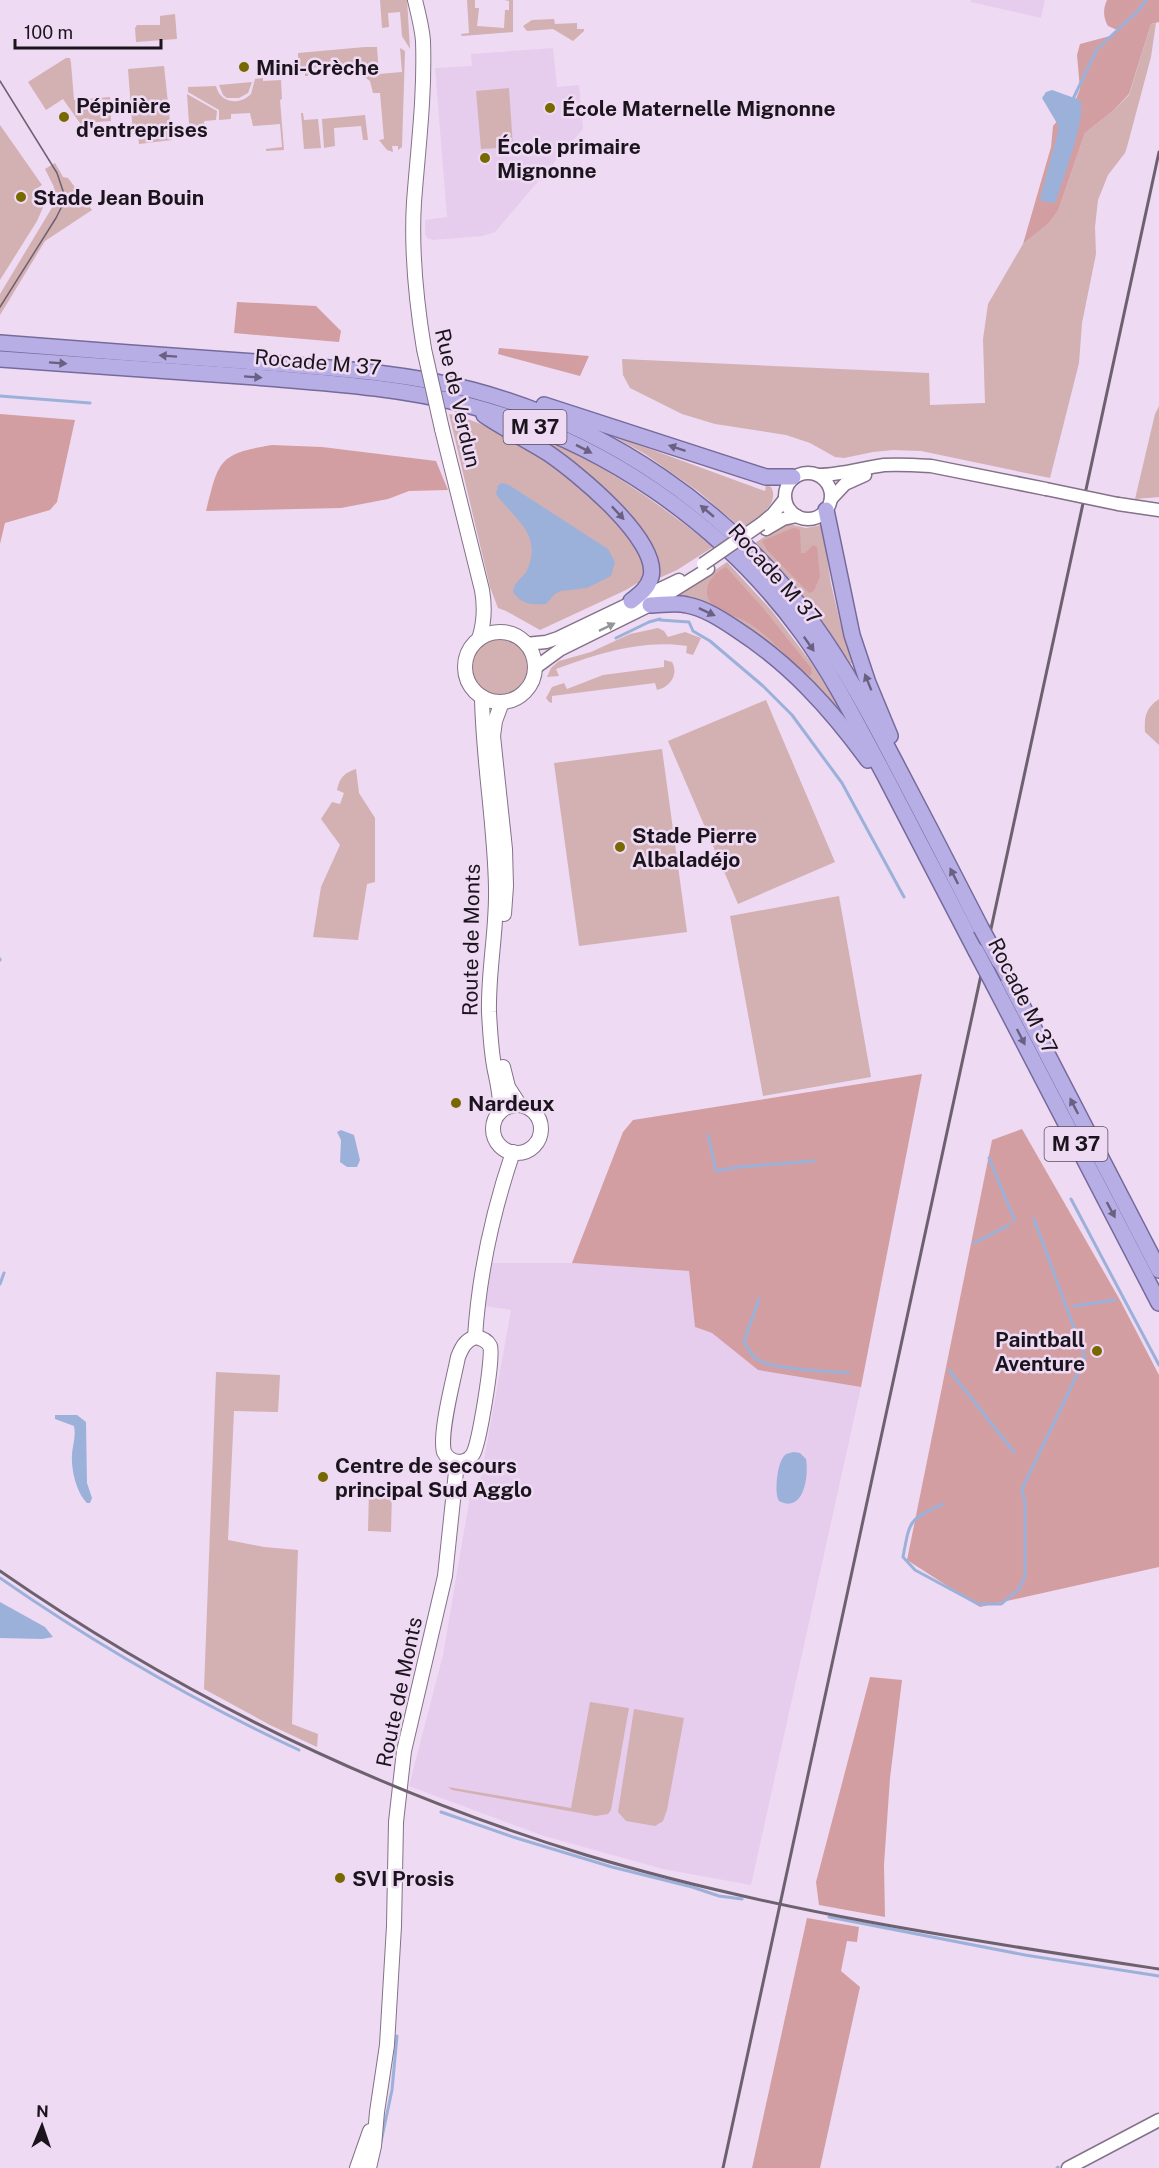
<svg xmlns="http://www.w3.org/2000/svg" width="1159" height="2168" font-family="'Public Sans',sans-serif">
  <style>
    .built { fill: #e6cded }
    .green { fill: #d3b0b2 }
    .forest { fill: #d39ea1 }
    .water { fill: #9cb1da }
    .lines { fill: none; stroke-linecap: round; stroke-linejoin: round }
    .stream { stroke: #9cb1da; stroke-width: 3 }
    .tertiary-casing { stroke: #847288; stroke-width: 15 }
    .secondary-casing { stroke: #847288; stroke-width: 16 }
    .trunk-casing { stroke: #756b9b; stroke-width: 18 }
    .tertiary { stroke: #fff; stroke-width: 12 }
    .secondary { stroke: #fff; stroke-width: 14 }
    .trunk { stroke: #b8aee6; stroke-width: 15 }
    .tram { stroke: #6d6170; stroke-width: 1.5 }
    .rail { stroke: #6d6170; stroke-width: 3 }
    .tertiary-bridge-casing { stroke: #847288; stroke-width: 15; stroke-linecap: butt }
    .secondary-bridge-casing { stroke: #847288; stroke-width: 16; stroke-linecap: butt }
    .trunk-bridge-casing { stroke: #756b9b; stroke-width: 18; stroke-linecap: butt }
    .tertiary-bridge { stroke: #fff; stroke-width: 12 }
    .secondary-bridge { stroke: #fff; stroke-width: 14 }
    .trunk-bridge { stroke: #b8aee6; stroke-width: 15 }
    .oneway { fill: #6a6182 }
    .oneway2 { fill: #989599 }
    .poi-dot { fill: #776800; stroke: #eedaf3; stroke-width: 2 }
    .labels { text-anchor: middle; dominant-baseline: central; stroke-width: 5; stroke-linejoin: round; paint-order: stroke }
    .shield { fill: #eedaf3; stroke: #5a4f5d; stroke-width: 1.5 }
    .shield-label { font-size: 20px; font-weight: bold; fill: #1b141d }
    .poi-label { font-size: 21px; font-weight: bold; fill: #1b141d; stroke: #eedaf3; text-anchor: start }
    .street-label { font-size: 21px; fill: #1b141d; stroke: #eedaf3 }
  </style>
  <rect width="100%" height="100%" fill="#eedaf3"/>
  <!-- built -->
  <g class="built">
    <polygon points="971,0 1045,0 1041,18 971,2"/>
    <polygon points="553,48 557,87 579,85 583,129 495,232 483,236 432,240 427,238 425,234 425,220 447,217 435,68 472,66 471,54"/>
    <polygon points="490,1263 572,1263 689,1271 695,1327 712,1333 758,1370 861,1387 751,1885 663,1869 544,1836 409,1786 443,1655 470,1496 481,1477 511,1310 484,1306"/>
  </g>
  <!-- green -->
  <g class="green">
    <polygon points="380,0 407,0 410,49 402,36 400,12 388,13 389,27 382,28"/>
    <polygon points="467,0 475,0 475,8 479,8 477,26 504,28 505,10 509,10 509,1 504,0 513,0 513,32 462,36 461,34 469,33"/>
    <polygon points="175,14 177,39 136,42 135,28 137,25 160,25 160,16"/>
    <polygon points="554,19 555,24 577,23 577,29 584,29 584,31 573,41 553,29 527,31 523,26 532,20"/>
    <polygon points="1156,23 1151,57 1127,147 1125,153 1108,175 1098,200 1095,227 1096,254 1082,323 1079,363 1050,478 921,451 893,450 873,452 844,458 835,457 810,443 786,435 715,424 682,414 630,388 623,375 622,359 929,373 930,405 985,403 983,339 988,304 1023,244 1048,224 1058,211 1085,133 1114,110 1129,95 1151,24"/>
    <polygon points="365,47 377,47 379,74 402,72 400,48 405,51 402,147 398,150 398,146 392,146 393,152 387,150 379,140 384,139 380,93 373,93 370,81 361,74 360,65 349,65 349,73 345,73 344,66 334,66 334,74 331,74 330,67 308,68 308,76 305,76 305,69 298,69 298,53"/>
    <polygon points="66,58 70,58 71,63 74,100 110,97 111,121 85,123 85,126 82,126 63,99 46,110 28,82"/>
    <polygon points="164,66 172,140 139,144 138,135 133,135 128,69"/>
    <path d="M263,78V81L281,80L282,99L280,100L284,150L266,151V149L282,147L280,124L253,126L250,113L231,114V119L219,120V110L188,92V87L216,86C220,103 239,106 251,94L255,79Z"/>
    <polygon points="252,82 248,93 239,98 227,98 223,95 219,85"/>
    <polygon points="509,88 513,147 481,149 476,91"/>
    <polygon points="187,94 217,111 216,120 204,121 205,137 190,138"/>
    <polygon points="301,113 303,113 304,120 318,119 321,148 304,149"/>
    <polygon points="365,115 368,140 363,140 361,126 334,128 335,146 324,148 322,119"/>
    <polygon points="0,125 42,185 36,189 45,203 37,221 0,280"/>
    <polygon points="55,163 63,177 68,178 92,210 45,241 0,315 0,294 53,206 54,187 45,169"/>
    <polygon points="1159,406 1159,497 1135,499 1155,414"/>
    <path d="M449,414C510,426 610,498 641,551C645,558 643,571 644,579L626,590L540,630L506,611L498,608L490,587Z"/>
    <path d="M609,434L765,491L766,485L771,487C781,505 754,520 741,528L699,492L645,454Z"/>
    <path d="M535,435C600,462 658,502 713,547L677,570L657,579L653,555Z"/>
    <polygon points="788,524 806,528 822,525 831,584 841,626 854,661 851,664 808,602 755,543 781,526"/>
    <polygon points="727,562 772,611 813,665 843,715 811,685 676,596"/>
    <path d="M658,628L664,631L668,637L685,632L701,638L693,655L686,653L687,646C643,639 596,654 556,669L559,676L547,677L551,668L559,661L591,652L630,634Z"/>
    <circle cx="500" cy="667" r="29"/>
    <path d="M664,660L672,662C679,675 670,687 657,690L655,683L552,696V703L549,702L546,698L552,687L564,683L567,689L603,675L664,667Z"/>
    <path d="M1159,699V745L1145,732C1144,716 1146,708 1159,699Z"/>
    <polygon points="766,700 835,862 738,904 668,741"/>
    <polygon points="662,749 687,932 579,946 554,763"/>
    <path d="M356,769L359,793L375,818V882L367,884L358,940L313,937L321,887L340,845L321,819L332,802L340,804L344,793L337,790C340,777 344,773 356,769Z"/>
    <polygon points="839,896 871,1077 763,1096 730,916"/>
    <polygon points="216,1372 280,1375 278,1412 234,1411 228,1540 264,1547 298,1550 292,1724 318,1734 317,1747 270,1725 204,1689"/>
    <polygon points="369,1490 392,1491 391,1532 368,1531"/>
    <polygon points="590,1702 629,1708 611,1810 608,1814 596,1816 452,1790 448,1787 571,1808"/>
    <polygon points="634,1709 684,1718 667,1810 663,1821 655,1826 626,1821 618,1812"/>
  </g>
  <!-- forest -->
  <g class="forest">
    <path d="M1107,0H1159V22L1151,24L1129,94L1114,110L1085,133L1058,211L1048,224L1023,244L1051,147L1053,126L1076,99L1080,89L1077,55L1080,44L1110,36L1117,30L1108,26C1103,17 1103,9 1107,0Z"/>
    <polygon points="237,302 316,306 341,331 339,342 234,333"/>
    <polygon points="499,348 589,356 580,376 498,354"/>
    <polygon points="0,414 75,420 57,502 50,510 5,523 0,544"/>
    <path d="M272,445L322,447L436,461L448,490L409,491L388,499L341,508L206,511C219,460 218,454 272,445Z"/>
    <polygon points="793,528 799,529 800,531 801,553 805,553 813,545 817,547 820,576 814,591 809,593 767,550 762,541"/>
    <path d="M726,567L763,608L811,668L812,673L810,676C787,659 770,635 745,621C734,615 715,612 709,600C702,586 714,572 726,567Z"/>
    <polygon points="922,1074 861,1387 758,1370 712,1333 695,1327 689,1271 572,1263 623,1132 633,1120"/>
    <polygon points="1022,1129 1120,1300 1159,1375 1159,1567 980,1607 907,1560 992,1140"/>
    <polygon points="870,1677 902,1680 890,1778 884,1865 885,1917 819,1905 816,1882"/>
    <polygon points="807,1918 859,1927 857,1942 847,1941 841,1971 860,1987 820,2168 752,2168"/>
  </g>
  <!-- water -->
  <g class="water">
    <path d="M1052,90L1080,100C1087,117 1062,181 1056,201L1053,203L1042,201L1040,198L1058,132V125L1042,98L1046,92Z"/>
    <path d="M502,483L509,485L608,549L615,562L611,576L587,588L561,591L555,594L546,604C531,605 521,604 513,592C514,580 525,578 528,568C542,533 513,518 496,494L498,485Z"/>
    <polygon points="341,1130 354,1135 360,1160 357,1167 347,1167 340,1162 341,1140 337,1132"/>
    <path d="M55,1415H77L86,1422L87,1483L92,1498L90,1503H87C76,1492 71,1469 72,1454C73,1444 76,1436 74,1426L55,1419Z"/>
    <path d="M794,1452L800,1453L806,1459C809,1476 804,1514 779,1501C774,1493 777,1462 785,1455C787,1453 791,1453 794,1452Z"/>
    <polygon points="0,1602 45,1627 53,1637 42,1639 0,1638"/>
  </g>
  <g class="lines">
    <!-- stream -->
    <g class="stream">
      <polyline points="1073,99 1097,49 1138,11 1146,0"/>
      <polyline points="0,396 90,403"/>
      <polyline points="660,620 689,622 693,631 710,641 763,686 792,715 842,783 904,897"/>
      <polyline points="616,638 649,622 660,619"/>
      <polyline points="0,960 0,959"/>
      <polyline points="708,1135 716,1171 738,1167 814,1161"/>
      <polyline points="989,1158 1015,1221"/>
      <polyline points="1071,1199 1159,1365"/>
      <polyline points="974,1243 1009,1225"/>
      <polyline points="0,1284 4,1273"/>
      <path d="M759,1299L744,1341C747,1347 751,1356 758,1360C776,1370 827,1371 849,1373"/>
      <polyline points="1074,1306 1115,1300"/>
      <polyline points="949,1370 1014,1452"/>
      <path d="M943,1504C908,1520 910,1520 903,1557L915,1570L978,1604H1001L1019,1589L1025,1576V1503L1022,1489L1085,1358L1034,1219"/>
      <path d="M0,1578C95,1644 194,1701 299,1750"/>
      <polyline points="441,1812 513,1837 612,1867 692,1887 719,1896 742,1899"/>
      <polyline points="829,1917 1025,1955 1159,1976"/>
      <polyline points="381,2142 392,2090 397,2036"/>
      <polyline points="1057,2168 1058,2167"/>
      <polyline points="1081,2168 1159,2127"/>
    </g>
    <defs>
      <g id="tertiary">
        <circle cx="808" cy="496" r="23"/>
        <path d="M819,475C841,475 862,468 884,465C899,464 915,465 931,466L1046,489"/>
        <polyline points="831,499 845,484 865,475"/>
        <polyline points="1118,504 1159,510"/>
        <polyline points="761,524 773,514 785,499"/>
        <polyline points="766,529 783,519 797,516"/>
        <polyline points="526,644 546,642 558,638 679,580"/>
        <polyline points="535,668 561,649 650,605 708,569"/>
        <polyline points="1068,2168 1159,2120"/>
      </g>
      <g id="secondary">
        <path d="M415,0C418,13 422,27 423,41C425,95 418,149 414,202C411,251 416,300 424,349"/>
        <path d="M442,429L482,590C485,607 484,624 479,639"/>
        <circle cx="500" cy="667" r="35"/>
        <path d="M482,697C483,761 495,824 496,888C497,930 488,970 489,1012C490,1031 491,1052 495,1071C498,1085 501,1097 500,1112"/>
        <polyline points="502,702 495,721 493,736 505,849 506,886 504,914"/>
        <polyline points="503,1067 508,1087 519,1104"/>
        <circle cx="517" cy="1129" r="24"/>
        <path d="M475,1337C481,1338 487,1340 490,1346C494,1355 479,1444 473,1454C470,1459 465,1462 458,1462C452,1461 447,1458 444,1452C439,1433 454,1378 458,1357C462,1347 465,1341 475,1337Z"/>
        <path d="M475,1337C479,1275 493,1211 513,1152"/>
        <polyline points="357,2168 370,2131"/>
        <polyline points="369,2168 374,2146 377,2112 387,2045 394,1926 396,1822 404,1751 445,1576 457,1462"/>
      </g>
      <g id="trunk">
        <path d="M0,343C85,350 171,356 256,362C328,368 402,372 472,390C608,426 729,509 812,622C844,666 870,714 895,762C924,817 953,873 981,928"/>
        <path d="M0,359C85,365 171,371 256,377C327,383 398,387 467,405C600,439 721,522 802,633C834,677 858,726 884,774C915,833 945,892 976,951"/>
        <polyline points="544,405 766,477 793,477"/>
        <path d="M484,415C505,429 527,440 548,453C576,472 660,540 651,577C648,588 640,594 631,601"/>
        <polyline points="826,510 852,635 868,683 890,736"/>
        <path d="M650,605C662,605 675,602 687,605C704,608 721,619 736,629C790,664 830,708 868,760"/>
        <polyline points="999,961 1159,1270"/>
        <polyline points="994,985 1159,1303"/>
      </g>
    </defs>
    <!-- tertiary casing -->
    <use href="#tertiary" class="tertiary-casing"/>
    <!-- secondary casing -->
    <use href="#secondary" class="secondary-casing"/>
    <!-- trunk casing -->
    <use href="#trunk" class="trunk-casing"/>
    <!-- tertiary -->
    <use href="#tertiary" class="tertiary"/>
    <!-- secondary -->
    <use href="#secondary" class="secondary"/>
    <!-- trunk -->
    <use href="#trunk" class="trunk"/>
    <!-- tram -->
    <polyline class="tram" points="0,81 57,173 64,194 64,202 56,218 0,307"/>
    <!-- rail -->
    <g class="rail">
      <path d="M0,1571C179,1695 377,1791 586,1855C772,1911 967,1940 1159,1969"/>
      <polyline points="723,2168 1159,152"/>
    </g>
    <defs>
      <g id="tertiary-bridge">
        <polyline points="1046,489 1118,504"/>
        <polyline points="703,564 761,524"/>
      </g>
      <polyline id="secondary-bridge" points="424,349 442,429"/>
      <g id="trunk-bridge">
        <polyline points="981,928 999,961"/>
        <polyline points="976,951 994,985"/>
      </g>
    </defs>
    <!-- tertiary-bridge casing -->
    <use href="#tertiary-bridge" class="tertiary-bridge-casing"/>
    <!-- secondary-bridge casing -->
    <use href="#secondary-bridge" class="secondary-bridge-casing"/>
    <!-- trunk-bridge casing -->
    <use href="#trunk-bridge" class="trunk-bridge-casing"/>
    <!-- tertiary-bridge -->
    <use href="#tertiary-bridge" class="tertiary-bridge"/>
    <!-- secondary-bridge -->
    <use href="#secondary-bridge" class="secondary-bridge"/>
    <!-- trunk-bridge -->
    <use href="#trunk-bridge" class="trunk-bridge"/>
  </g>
  <!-- one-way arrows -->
  <defs><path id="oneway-solid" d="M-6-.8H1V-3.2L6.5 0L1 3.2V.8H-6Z" transform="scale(1.5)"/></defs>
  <g class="oneway">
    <use href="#oneway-solid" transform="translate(168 356) rotate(-176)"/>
    <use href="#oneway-solid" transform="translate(58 363) rotate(4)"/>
    <use href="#oneway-solid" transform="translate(253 377) rotate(4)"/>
    <use href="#oneway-solid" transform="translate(677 448) rotate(-162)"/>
    <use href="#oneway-solid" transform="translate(584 449) rotate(27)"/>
    <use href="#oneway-solid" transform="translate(707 511) rotate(-140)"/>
    <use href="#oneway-solid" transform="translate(618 513) rotate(47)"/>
    <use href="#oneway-solid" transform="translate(707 612) rotate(25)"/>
    <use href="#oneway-solid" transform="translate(809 644) rotate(55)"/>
    <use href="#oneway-solid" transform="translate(868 682) rotate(-112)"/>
    <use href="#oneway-solid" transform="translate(954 876) rotate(-117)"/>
    <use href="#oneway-solid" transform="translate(1021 1037) rotate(63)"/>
    <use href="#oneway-solid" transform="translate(1074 1106) rotate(-117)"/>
    <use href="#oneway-solid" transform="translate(1111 1210) rotate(62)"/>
  </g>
  <use class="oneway2" href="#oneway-solid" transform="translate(607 627) rotate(-26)"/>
  <!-- markers -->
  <g class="poi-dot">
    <circle cx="244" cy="67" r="6"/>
    <circle cx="550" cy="108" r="6"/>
    <circle cx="64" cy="117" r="6"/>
    <circle cx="485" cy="158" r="6"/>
    <circle cx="21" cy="197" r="6"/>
    <circle cx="620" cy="847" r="6"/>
    <circle cx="456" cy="1103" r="6"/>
    <circle cx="1097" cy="1351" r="6"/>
    <circle cx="323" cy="1477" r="6"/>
    <circle cx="340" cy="1878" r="6"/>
  </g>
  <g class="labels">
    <!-- shield labels -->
    <g class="shield">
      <rect x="503.5" y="410" width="63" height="34" rx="4.5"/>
      <rect x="1044.5" y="1127" width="63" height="34" rx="4.5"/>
    </g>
    <g class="shield-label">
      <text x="535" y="427">M 37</text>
      <text x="1076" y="1144">M 37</text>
    </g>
    <!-- poi labels -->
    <g class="poi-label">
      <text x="256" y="67">Mini-Crèche</text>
      <text x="76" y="105">Pépinière<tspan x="76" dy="24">d'entreprises</tspan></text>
      <text x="562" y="108">École Maternelle Mignonne</text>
      <text x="497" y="146">École primaire<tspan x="497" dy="24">Mignonne</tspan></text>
      <text x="33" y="197">Stade Jean Bouin</text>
      <text x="632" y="835">Stade Pierre<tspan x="632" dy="24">Albaladéjo</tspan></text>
      <text x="468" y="1103">Nardeux</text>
      <text x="1085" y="1339" text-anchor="end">Paintball<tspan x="1085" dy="24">Aventure</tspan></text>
      <text x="335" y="1465">Centre de secours<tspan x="335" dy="24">principal Sud Agglo</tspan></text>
      <text x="352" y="1878">SVI Prosis</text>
    </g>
    <!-- street labels -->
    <g class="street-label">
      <text transform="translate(318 362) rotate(5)">Rocade M 37</text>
      <text transform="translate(458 398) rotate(77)">Rue de Verdun</text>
      <text transform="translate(775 574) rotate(48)">Rocade M 37</text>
      <text transform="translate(471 940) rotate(-89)">Route de Monts</text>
      <text transform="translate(1023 996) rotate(63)">Rocade M 37</text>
      <text transform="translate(399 1692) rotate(-78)">Route de Monts</text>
    </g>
  </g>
  <!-- north arrow -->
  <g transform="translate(42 2126) rotate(2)" stroke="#eedaf3" stroke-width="4.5" paint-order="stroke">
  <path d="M0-4.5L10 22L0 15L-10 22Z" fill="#1b141d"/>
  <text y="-9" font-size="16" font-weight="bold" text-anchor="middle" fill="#1b141d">N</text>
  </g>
  <!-- scale -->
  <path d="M15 39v9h146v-9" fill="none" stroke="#1b141d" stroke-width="3"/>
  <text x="24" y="39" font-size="18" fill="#1b141d" stroke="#eedaf3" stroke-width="4.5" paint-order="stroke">100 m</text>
</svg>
